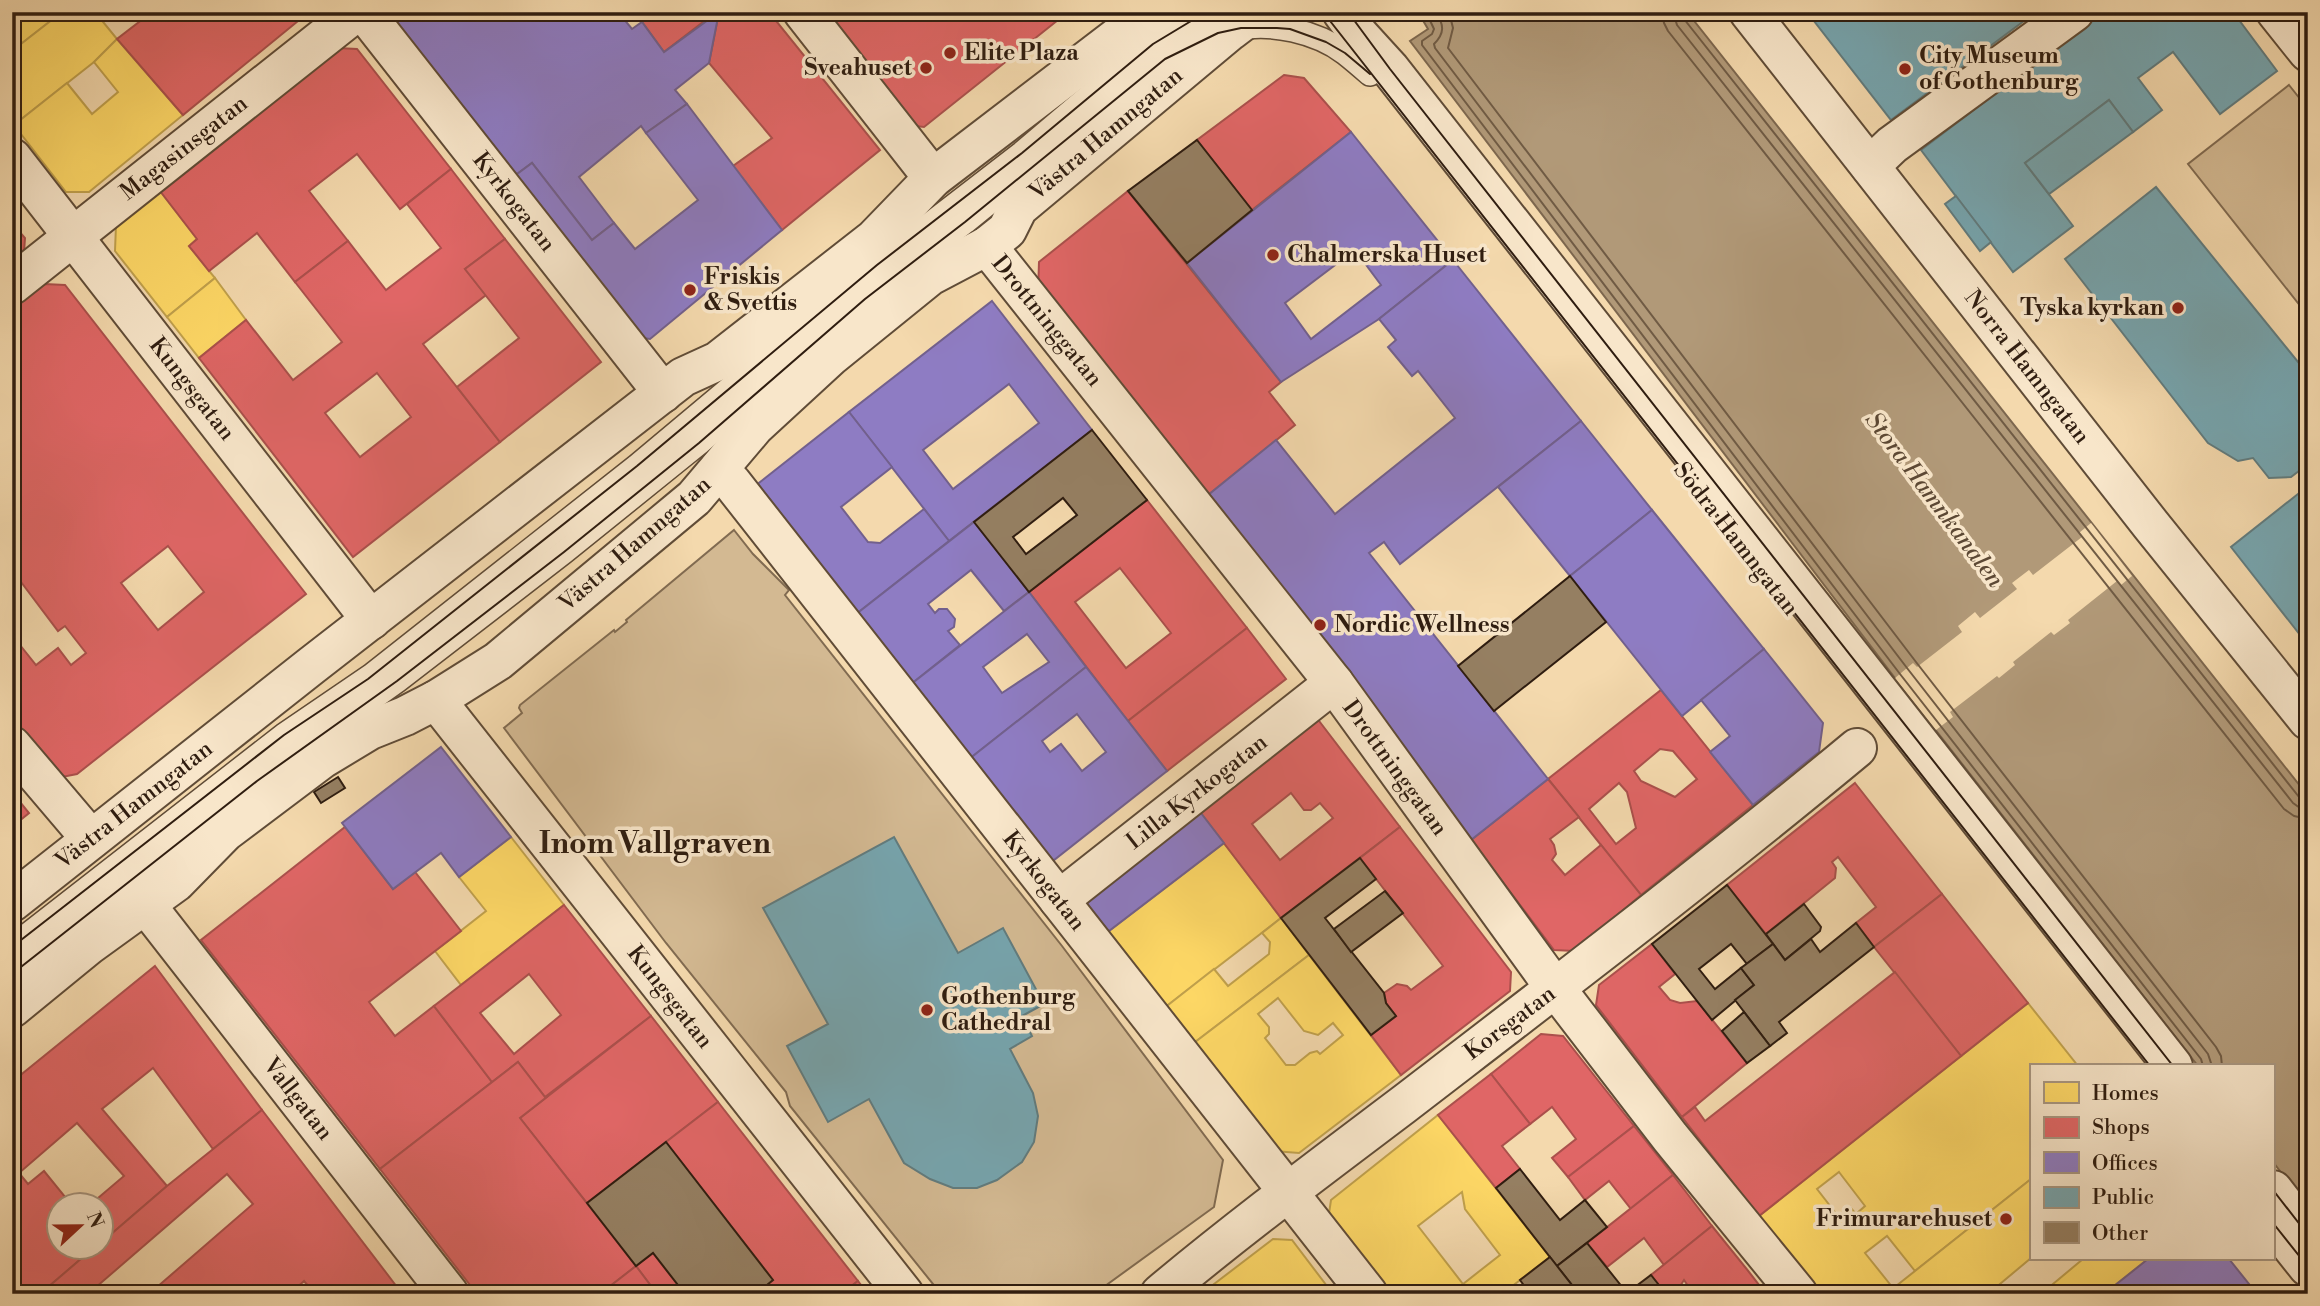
<svg xmlns="http://www.w3.org/2000/svg" width="2320" height="1306" font-family="'Libre Bodoni',serif">
  <style>
    .green { fill: #d3b992; stroke: #816b51; stroke-width: 2 }
    .water { fill: #b19978; stroke: #7d674e; stroke-width: 2 }
    .pier { fill: #f4d9ad }
    .homes { fill: #ffd966; stroke: #c1a14c; stroke-width: 2; fill-rule: evenodd }
    .shops { fill: #e06666; stroke: #ab504c; stroke-width: 2; fill-rule: evenodd }
    .offices { fill: #8e7cc3; stroke: #72608d; stroke-width: 2; fill-rule: evenodd }
    .public { fill: #76a5af; stroke: #617c7f; stroke-width: 2 }
    .lines { fill: none; stroke-linecap: round; stroke-linejoin: round }
    .shore { stroke: #705b44; stroke-width: 2 }
    .building { fill: #957f62; stroke: #2f1d10; stroke-width: 2; fill-rule: evenodd }
    .lane-casing { stroke: #604c37; stroke-width: 26 }
    .street-casing { stroke: #604c37; stroke-width: 42 }
    .lane { stroke: #f8e6ca; stroke-width: 23 }
    .street { stroke: #f8e6ca; stroke-width: 38 }
    .tram { stroke: #2f1d10; stroke-width: 2 }
    .poi-dot { fill: #8f2418; stroke: #f8e6ca; stroke-width: 2.5 }
    .labels { text-anchor: middle; dominant-baseline: central; stroke-width: 7; stroke-linejoin: round; paint-order: stroke }
    .poi-label { font-size: 23px; font-weight: bold; fill: #2f1d10; stroke: #f8e6ca; text-anchor: start }
    .street-label { font-size: 23px; fill: #2f1d10; stroke: #f8e6ca }
    .water-label { font-size: 24px; font-style: italic; fill: #5c4834; stroke: #f8e6ca }
    .district-label { font-size: 30px; font-weight: bold; fill: #2f1d10; stroke: #f8e6ca }
  </style>
  <rect width="100%" height="100%" fill="#f4d9ad"/>
  <filter id="stains"><feTurbulence type="fractalNoise" baseFrequency=".00286" numOctaves="4"/><feColorMatrix values="0 0 0 0 .2 0 0 0 0 .09 0 0 0 0 .02 0 0 0 .5 -.17"/></filter>
  <radialGradient id="worn" r=".72"><stop offset=".6" stop-color="#630" stop-opacity="0"/><stop offset="1" stop-color="#630" stop-opacity=".3"/></radialGradient>
  <!-- green -->
  <g class="green">
    <polygon points="2289,85 2308,109 2308,313 2305,312 2188,164"/>
    <polygon points="734,530 753,554 789,590 785,595 1062,946 1223,1160 1214,1207 1094,1294 941,1294 790,1106 786,1092 666,943 504,728 522,713 519,708 520,705 614,630 615,632 627,622 626,620"/>
  </g>
  <!-- water -->
  <polygon class="water" points="1418,12 1687,12 2308,796 2308,1207 2273,1162 2273,1066 2198,1066 1895,678 1410,41 1428,29"/>
  <!-- pier -->
  <polygon class="pier" points="2091,523 2132,576 2121,585 2117,581 2068,620 2070,623 2054,635 2051,632 2013,662 2015,665 1999,678 1997,676 1950,712 1953,717 1936,730 1895,678 1913,663 1917,667 1962,632 1958,626 1975,612 1980,618 2017,589 2012,583 2029,570 2033,575 2082,537 2079,533"/>
  <!-- homes -->
  <g class="homes">
    <polygon points="12,12 62,12 12,51"/>
    <polygon points="62,12 95,12 117,39 94,62 14,125 12,123 12,51"/>
    <polygon points="117,39 183,115 89,192 66,192 14,125 67,83 92,114 118,92 94,62"/>
    <polygon points="160,191 197,239 189,246 215,278 167,317 115,251 116,225"/>
    <polygon points="215,278 246,320 199,358 167,317"/>
    <polygon points="511,837 564,905 461,985 435,951 486,911 459,877"/>
    <polygon points="1224,843 1281,918 1163,1009 1105,934"/>
    <polygon points="1281,918 1309,955 1190,1046 1163,1009 1214,969 1228,986 1269,954 1270,942 1262,933"/>
    <path d="M1309,955L1401,1075L1299,1153L1274,1151L1190,1046ZM1278,998L1304,1031L1318,1035L1333,1023L1343,1035L1320,1054L1317,1051L1310,1053L1295,1065H1286L1265,1038L1269,1034V1027L1258,1014Z"/>
    <path d="M2028,1003L2078,1066H2031V1179L1915,1271L1887,1236L1865,1253L1893,1288L1886,1294H1820L1759,1216ZM1839,1172L1865,1206L1856,1214L1850,1207L1838,1216L1817,1189Z"/>
    <path d="M1438,1115L1550,1257L1502,1294H1386L1328,1220L1331,1200ZM1462,1192L1465,1209L1500,1255L1463,1284L1418,1226Z"/>
    <polygon points="2031,1179 2031,1258 1988,1294 1886,1294"/>
    <polygon points="1273,1239 1292,1240 1333,1294 1201,1294"/>
    <polygon points="2083,1259 2148,1259 2104,1294 2041,1294"/>
  </g>
  <!-- shops -->
  <g class="shops">
    <polygon points="152,12 309,12 183,115 117,39"/>
    <polygon points="654,12 716,12 664,52 642,22"/>
    <polygon points="719,12 769,12 880,150 782,230 733,166 772,138 709,63"/>
    <polygon points="812,12 1068,12 924,127 899,124"/>
    <polygon points="337,48 357,49 451,169 400,209 357,154 309,191 348,241 295,282 257,233 209,271 189,246 197,239 160,191"/>
    <polygon points="1284,75 1304,78 1351,132 1252,210 1197,140"/>
    <path d="M451,169L505,239L465,269L486,295L423,344L500,442L353,557L199,358L246,320L293,380L342,342L295,282L348,241L386,290L441,248L407,204ZM377,373L411,417L360,457L325,413Z"/>
    <polygon points="1128,191 1281,382 1269,392 1295,425 1202,500 1038,294 1039,262"/>
    <polygon points="12,223 25,238 24,252 12,262"/>
    <polygon points="505,239 601,362 500,442 457,387 519,338 465,269"/>
    <path d="M44,284L65,285L306,594L77,774L62,777L49,769L12,722V635L36,665L58,648L71,665L86,653L65,626L58,631L12,570V309ZM168,546L204,592L158,630L121,583Z"/>
    <path d="M1147,500L1247,628L1128,721L1029,592ZM1120,568L1171,633L1126,668L1075,602Z"/>
    <polygon points="1247,628 1286,679 1167,771 1128,721"/>
    <path d="M1661,690L1753,805L1641,895L1548,779ZM1660,749L1673,751L1697,779L1675,797L1641,781L1634,771ZM1619,783L1627,792L1636,828L1616,844L1589,809Z"/>
    <path d="M1313,713L1400,827L1281,918L1194,804ZM1291,793L1304,810H1311L1320,803L1333,818L1280,860L1252,824Z"/>
    <polygon points="1548,779 1579,817 1550,839 1554,845 1556,854 1552,860 1565,875 1601,845 1641,895 1575,951 1554,950 1471,840"/>
    <polygon points="1855,783 1942,894 1874,947 1856,923 1876,907 1838,857 1832,862 1836,868 1835,878 1766,934 1727,885"/>
    <polygon points="12,792 29,813 12,827"/>
    <polygon points="345,827 393,889 415,872 461,931 369,1002 395,1036 434,1006 492,1082 380,1169 201,940"/>
    <polygon points="1400,827 1511,972 1510,991 1401,1075 1371,1035 1396,1016 1386,1003 1384,993 1397,984 1407,986 1411,990 1443,966 1360,858"/>
    <polygon points="1942,894 2028,1003 1961,1056 1874,947"/>
    <path d="M564,905L651,1016L545,1097L518,1062L492,1082L434,1006ZM529,974L561,1015L514,1054L480,1013Z"/>
    <polygon points="1652,944 1675,974 1659,987 1670,1000 1680,1003 1697,1001 1747,1063 1682,1117 1596,1005 1599,985"/>
    <polygon points="155,966 262,1110 213,1149 153,1068 102,1109 167,1186 102,1242 102,1204 91,1204 124,1176 77,1123 19,1173 28,1184 44,1171 66,1198 51,1210 60,1219 60,1246 96,1246 40,1294 12,1294 12,1273 19,1266 12,1258 12,1082"/>
    <polygon points="1895,972 1961,1056 1759,1216 1682,1117 1695,1107 1705,1121"/>
    <polygon points="651,1016 718,1102 587,1203 520,1118"/>
    <polygon points="1541,1034 1563,1036 1634,1126 1568,1177 1552,1158 1576,1139 1552,1107 1530,1124 1491,1074"/>
    <polygon points="518,1062 545,1097 548,1096 520,1118 636,1266 600,1294 477,1294 380,1169"/>
    <polygon points="1491,1074 1530,1124 1502,1146 1520,1169 1496,1188 1438,1115"/>
    <polygon points="718,1102 858,1281 841,1294 756,1294 773,1280 666,1142"/>
    <polygon points="262,1110 397,1287 388,1294 315,1294 304,1281 290,1294 149,1294 253,1204 227,1174 88,1294 40,1294 96,1246 102,1246 102,1242 167,1186"/>
    <polygon points="1634,1126 1673,1175 1631,1209 1609,1181 1585,1200 1568,1177"/>
    <polygon points="1673,1175 1712,1226 1664,1265 1644,1238 1607,1267 1587,1243"/>
    <polygon points="1712,1226 1749,1272 1766,1294 1686,1294 1690,1289 1684,1280 1675,1294 1666,1294 1651,1275"/>
    <polygon points="653,1253 685,1294 657,1294 636,1266"/>
    <polygon points="636,1266 657,1294 600,1294"/>
    <polygon points="858,1281 868,1294 841,1294"/>
  </g>
  <!-- offices -->
  <g class="offices">
    <polygon points="390,12 618,12 632,29 642,22 664,52 719,12 709,63 675,90 687,104 646,133 641,126 579,177 614,223 592,240 532,163 509,180 387,27"/>
    <polygon points="687,104 782,230 650,339 630,336 509,180 532,163 592,240 614,223 635,249 698,200 646,133"/>
    <path d="M1351,132L1453,260L1379,319L1281,382L1187,263ZM1355,250L1381,285L1311,339L1285,303Z"/>
    <polygon points="1453,260 1581,421 1400,564 1384,542 1369,553 1548,779 1471,840 1202,500 1276,440 1335,514 1455,418 1418,371 1412,376 1388,347 1396,340 1379,319"/>
    <path d="M992,301L1092,430L949,541L849,412ZM1009,384L1039,423L953,489L923,450Z"/>
    <polygon points="849,412 892,467 841,507 868,542 880,543 924,509 949,541 855,615 755,486"/>
    <polygon points="1581,421 1652,510 1570,576 1498,487"/>
    <polygon points="1652,510 1764,649 1682,716 1570,576"/>
    <polygon points="974,522 1029,592 1004,611 971,570 928,604 935,613 939,609 947,609 955,619 954,627 948,631 960,645 910,685 855,615"/>
    <path d="M1029,592L1086,667L968,760L910,685ZM1027,634L1049,662L1002,693L983,667Z"/>
    <polygon points="1764,649 1823,723 1819,752 1753,805 1710,752 1730,736 1701,700"/>
    <path d="M1086,667L1167,771L1049,864L968,760ZM1077,714L1106,752L1082,771L1061,744L1050,752L1042,741Z"/>
    <polygon points="441,747 511,837 459,877 441,853 393,889 342,823"/>
    <polygon points="1194,804 1224,843 1105,934 1075,895"/>
    <polygon points="2148,1259 2229,1259 2257,1294 2104,1294"/>
  </g>
  <!-- public -->
  <g class="public">
    <polygon points="1807,12 1900,12 1905,18 1913,12 2036,12 1891,120"/>
    <polygon points="2103,12 2233,12 2277,71 2220,114 2173,52 2138,78 2162,110 2133,132 2109,100 2025,163 2073,226 2013,272 1921,150"/>
    <polygon points="2109,100 2133,132 2049,194 2025,163"/>
    <polygon points="2156,187 2298,362 2308,356 2308,410 2305,416 2308,419 2308,464 2291,477 2269,478 2253,458 2238,461 2208,443 2065,259"/>
    <polygon points="1956,196 1991,242 1980,251 1945,204"/>
    <polygon points="2308,486 2308,645 2231,547"/>
    <polygon points="894,837 958,953 1003,928 1044,1004 1022,1016 1032,1036 1010,1049 1033,1093 1038,1116 1034,1142 1022,1162 997,1180 977,1188 953,1188 930,1179 904,1163 869,1099 828,1122 787,1046 828,1024 763,908"/>
  </g>
  <g class="lines">
    <!-- shore -->
    <g class="shore">
      <polyline points="1426,12 1434,29 1432,34 1422,41 1422,45 1900,674 2201,1059 2203,1066"/>
      <path d="M1436,12C1444,25 1445,33 1434,44L1435,48L1907,668L2208,1054L2212,1066"/>
      <polyline points="1449,12 1453,28 1448,48 1916,662 2216,1047 2221,1056 2222,1066"/>
      <polyline points="1662,12 1664,23 1668,31 2284,809 2294,816 2308,819"/>
      <polyline points="1673,12 1677,25 2293,803 2300,808 2308,809"/>
      <polyline points="1682,12 1684,19 2299,797 2308,800"/>
    </g>
  </g>
  <!-- building -->
  <g class="building">
    <polygon points="1197,140 1252,210 1187,263 1128,191"/>
    <path d="M1092,430L1147,500L1029,592L974,522ZM1063,498L1077,515L1026,554L1013,537Z"/>
    <polygon points="1570,576 1606,622 1494,711 1458,666"/>
    <polygon points="338,777 345,788 321,803 314,792"/>
    <polygon points="1360,858 1376,879 1325,918 1384,993 1386,1003 1396,1016 1371,1035 1281,918"/>
    <polygon points="1727,885 1773,944 1747,964 1731,944 1699,969 1715,989 1741,968 1754,985 1712,1020 1652,944"/>
    <polygon points="1385,891 1403,913 1351,952 1334,929"/>
    <polygon points="1804,904 1821,927 1820,931 1785,960 1766,934"/>
    <polygon points="1856,923 1874,947 1779,1022 1787,1033 1770,1046 1735,1000 1754,985 1741,968 1773,944 1785,960 1811,939 1820,952"/>
    <polygon points="1744,1012 1770,1046 1747,1063 1722,1031"/>
    <polygon points="666,1142 773,1280 756,1294 685,1294 653,1253 636,1266 587,1203"/>
    <polygon points="1520,1169 1560,1220 1585,1200 1607,1227 1557,1266 1496,1188"/>
    <polygon points="1587,1243 1627,1293 1627,1294 1579,1294 1557,1266"/>
    <polygon points="1550,1257 1557,1266 1579,1294 1530,1294 1520,1280"/>
    <polygon points="1651,1275 1666,1294 1627,1294 1627,1293"/>
  </g>
  <g class="lines">
    <defs>
      <g id="lane">
        <path d="M1236,29C1271,21 1317,32 1345,53C1354,60 1362,67 1370,74"/>
        <polyline points="12,947 284,735 372,675 637,466 877,265 1022,153 1160,36"/>
        <polyline points="12,974 257,781 397,681 564,552 699,443 865,299 965,222 1165,59 1194,44"/>
      </g>
      <g id="street">
        <polyline points="364,12 663,393"/>
        <polyline points="803,12 933,178"/>
        <polyline points="1342,12 1359,35 1390,69 2173,1066"/>
        <polyline points="1749,12 2151,525 2308,720"/>
        <polyline points="2276,12 2308,52"/>
        <polyline points="1153,44 1206,12"/>
        <polyline points="12,158 371,620"/>
        <polyline points="1870,166 1892,145 2074,12"/>
        <polyline points="987,246 1334,683 1544,973 1670,1137 1798,1294"/>
        <polyline points="12,285 356,12"/>
        <polyline points="719,469 732,483 1368,1294"/>
        <polyline points="436,700 904,1294"/>
        <polyline points="12,746 91,839"/>
        <polyline points="1059,900 1334,683"/>
        <polyline points="12,902 311,666 683,377 718,361 874,239 933,178 1150,12"/>
        <polyline points="146,905 449,1294"/>
        <polyline points="12,1008 89,945 176,882 225,832 322,759 370,730 405,716 436,700 498,661 694,498 755,426 830,357 930,276 987,246 1007,230 1018,208 1230,31 1255,12"/>
        <polyline points="2273,1190 2308,1235"/>
        <polyline points="2273,1223 2308,1267"/>
        <path d="M1160,1294C1239,1228 1321,1167 1403,1105C1555,988 1709,871 1857,748"/>
      </g>
    </defs>
    <!-- lane casing -->
    <use href="#lane" class="lane-casing"/>
    <!-- street casing -->
    <use href="#street" class="street-casing"/>
    <!-- lane -->
    <use href="#lane" class="lane"/>
    <!-- street -->
    <use href="#street" class="street"/>
    <!-- tram -->
    <g class="tram">
      <polyline points="1323,12 2150,1066"/>
      <polyline points="1348,12 1390,69 2173,1066"/>
      <polyline points="12,947 284,735 368,679 637,466 877,265 1022,153 1153,44 1206,12"/>
      <polyline points="12,974 257,781 397,681 564,552 699,443 865,299 965,222 1165,59 1218,33 1241,28 1277,28 1290,29 1326,42 1345,53 1370,74"/>
      <polyline points="2273,1190 2308,1235"/>
      <polyline points="2273,1223 2308,1267"/>
    </g>
  </g>
  <!-- markers -->
  <g class="poi-dot">
    <circle cx="950" cy="53" r="7"/>
    <circle cx="926" cy="68" r="7"/>
    <circle cx="1905" cy="69" r="7"/>
    <circle cx="1273" cy="255" r="7"/>
    <circle cx="690" cy="290" r="7"/>
    <circle cx="2178" cy="308" r="7"/>
    <circle cx="1320" cy="625" r="7"/>
    <circle cx="927" cy="1010" r="7"/>
    <circle cx="2006" cy="1219" r="7"/>
  </g>
  <g class="labels">
    <!-- poi labels -->
    <g class="poi-label">
      <text x="964" y="53">Elite Plaza</text>
      <text x="1919" y="56">City Museum<tspan x="1919" dy="26">of Gothenburg</tspan></text>
      <text x="912" y="68" text-anchor="end">Sveahuset</text>
      <text x="1287" y="255">Chalmerska Huset</text>
      <text x="704" y="277">Friskis<tspan x="704" dy="26">&amp; Svettis</tspan></text>
      <text x="2164" y="308" text-anchor="end">Tyska kyrkan</text>
      <text x="1334" y="625">Nordic Wellness</text>
      <text x="941" y="997">Gothenburg<tspan x="941" dy="26">Cathedral</tspan></text>
      <text x="1992" y="1219" text-anchor="end">Frimurarehuset</text>
    </g>
    <!-- street labels -->
    <g class="street-label">
      <text transform="translate(1106 134) rotate(-40)">Västra Hamngatan</text>
      <text transform="translate(184 148) rotate(-38)">Magasinsgatan</text>
      <text transform="translate(514 202) rotate(52)">Kyrkogatan</text>
      <text transform="translate(1047 321) rotate(51)">Drottninggatan</text>
      <text transform="translate(2027 367) rotate(52)">Norra Hamngatan</text>
      <text transform="translate(192 389) rotate(52)">Kungsgatan</text>
      <text transform="translate(1736 539) rotate(52)">Södra Hamngatan</text>
      <text transform="translate(635 544) rotate(-41)">Västra Hamngatan</text>
      <text transform="translate(1395 768) rotate(54)">Drottninggatan</text>
      <text transform="translate(1197 792) rotate(-38)">Lilla Kyrkogatan</text>
      <text transform="translate(134 805) rotate(-38)">Västra Hamngatan</text>
      <text transform="translate(1044 881) rotate(52)">Kyrkogatan</text>
      <text transform="translate(670 997) rotate(52)">Kungsgatan</text>
      <text transform="translate(1510 1023) rotate(-37)">Korsgatan</text>
      <text transform="translate(298 1099) rotate(52)">Vallgatan</text>
    </g>
    <!-- water labels -->
    <g class="water-label">
      <text transform="translate(1934 500) rotate(53)">Stora Hamnkanalen</text>
    </g>
    <!-- district labels -->
    <g class="district-label">
      <text x="655" y="844">Inom Vallgraven</text>
    </g>
  </g>
  <!-- margin -->
  <rect width="2320" height="1306" fill="none" stroke="#f4d9ad" stroke-width="42"/>
  <rect x="14" y="14" width="2292" height="1278" fill="none" stroke="#2f1d10" stroke-width="3.5"/>
  <rect x="21" y="21" width="2278" height="1264" fill="none" stroke="#2f1d10" stroke-width="2"/>
  <!-- legend -->
  <rect x="2030" y="1064" width="245" height="196" fill="#f8e6ca" stroke="#a89680" stroke-width="2"/>
  <rect x="2044" y="1082" width="35" height="21" fill="#ffd966" stroke="#a89680" stroke-width="2"/>
  <text x="2092" y="1100" font-size="21" fill="#2f1d10">Homes</text>
  <rect x="2044" y="1117" width="35" height="21" fill="#e06666" stroke="#a89680" stroke-width="2"/>
  <text x="2092" y="1134" font-size="21" fill="#2f1d10">Shops</text>
  <rect x="2044" y="1152" width="35" height="21" fill="#8e7cc3" stroke="#a89680" stroke-width="2"/>
  <text x="2092" y="1170" font-size="21" fill="#2f1d10">Offices</text>
  <rect x="2044" y="1187" width="35" height="21" fill="#76a5af" stroke="#a89680" stroke-width="2"/>
  <text x="2092" y="1204" font-size="21" fill="#2f1d10">Public</text>
  <rect x="2044" y="1222" width="35" height="21" fill="#957f62" stroke="#a89680" stroke-width="2"/>
  <text x="2092" y="1240" font-size="21" fill="#2f1d10">Other</text>
  <!-- north arrow -->
  <g transform="translate(80 1226) rotate(68)"><circle r="33" fill="#f8e6ca" stroke="#a89680" stroke-width="2"/>
  <path d="M0-5L12 26L0 18L-12 26Z" fill="#8f2418"/>
  <text y="-10" font-size="19" font-weight="bold" text-anchor="middle" fill="#2f1d10">N</text>
  </g>
  <rect width="100%" height="100%" filter="url(#stains)"/>
  <rect width="100%" height="100%" fill="url(#worn)"/>
</svg>
